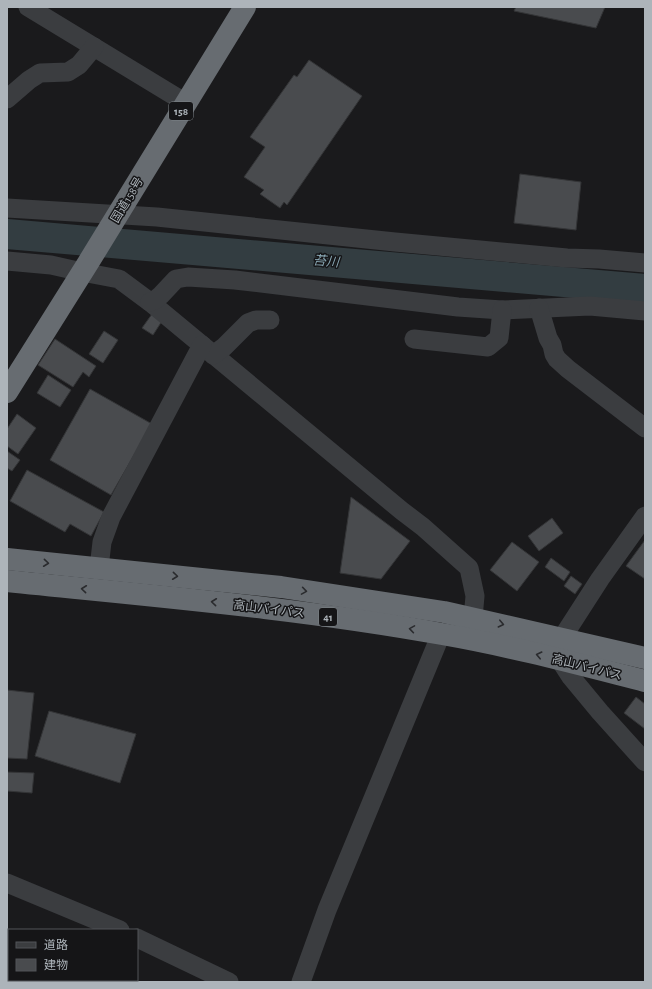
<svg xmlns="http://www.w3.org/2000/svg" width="652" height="989" font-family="'Alegreya Sans','Noto Sans JP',sans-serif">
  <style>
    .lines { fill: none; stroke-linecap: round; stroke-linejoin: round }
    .river { stroke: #333d41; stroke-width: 30 }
    .building { fill: #494b4e; stroke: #343537 }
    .minor { stroke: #3b3d40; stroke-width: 19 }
    .highway { stroke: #676c71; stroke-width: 22 }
    .oneway { stroke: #2a2b2e }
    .labels { text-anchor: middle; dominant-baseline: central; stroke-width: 3; stroke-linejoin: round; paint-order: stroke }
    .shield { fill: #151517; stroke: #7f8489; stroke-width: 1 }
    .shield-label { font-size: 11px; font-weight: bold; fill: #adb4ba }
    .street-label { font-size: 12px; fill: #adb4ba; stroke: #151517 }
    .water-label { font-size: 13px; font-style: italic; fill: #88a6b2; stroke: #151517 }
  </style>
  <rect width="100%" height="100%" fill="#1a1a1c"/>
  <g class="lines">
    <!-- river -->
    <polyline class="river" points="7,234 645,289"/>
  </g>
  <!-- building -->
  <g class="building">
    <polygon points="516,7 605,7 596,28 514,11"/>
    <polygon points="309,60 362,96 287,205 284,202 280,208 260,194 264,190 244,177 265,147 250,137 294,75 297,77"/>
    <polygon points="520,174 581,182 576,230 514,223"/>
    <polygon points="152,314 162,321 153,335 142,328"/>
    <polygon points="104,331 118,340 103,363 89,354"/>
    <polygon points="55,339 96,366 89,377 83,372 73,387 38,365"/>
    <polygon points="48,375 71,390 60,407 37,393"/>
    <polygon points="90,389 152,424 111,495 50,460"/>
    <polygon points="17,414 36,428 18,454 7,446 7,429"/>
    <polygon points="7,451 20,460 12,471 7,468"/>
    <polygon points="27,470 104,512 91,536 70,524 65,532 10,501"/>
    <polygon points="351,497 410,541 381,579 340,573"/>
    <polygon points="552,518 563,533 539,551 528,536"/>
    <polygon points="645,540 645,579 626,566"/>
    <polygon points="512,542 539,562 517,591 490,570"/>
    <polygon points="551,558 570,572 564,581 545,567"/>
    <polygon points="571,576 582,584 575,594 564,586"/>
    <polygon points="7,690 34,693 27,759 7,758"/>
    <polygon points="636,697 645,704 645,729 624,713"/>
    <polygon points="49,711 136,734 120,783 35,756"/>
    <polygon points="7,772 34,773 32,793 7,791"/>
  </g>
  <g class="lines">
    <!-- minor -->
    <g class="minor">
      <polyline points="28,7 186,103"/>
      <polyline points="7,99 29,80 40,73 68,72 79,65 94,47"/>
      <polyline points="7,208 157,217 395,242 567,258 599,259 645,263"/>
      <polyline points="7,261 51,265 82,272 119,279 150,302 402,511 423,527 469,568 475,596 473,618"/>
      <polyline points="150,302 155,300 161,295 176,279 188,277 235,280 458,307 502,310 590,306 645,311"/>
      <polyline points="539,308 548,338 552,345 554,354 557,359 568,369 645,428"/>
      <polyline points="414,339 488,347 499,338 502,310"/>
      <polyline points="213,355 224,347 248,323 256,320 270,320"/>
      <polyline points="645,516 600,579 562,638 560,660 571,677 600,712 645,762"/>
      <polyline points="99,568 102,542 111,517 202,345"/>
      <polyline points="7,883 120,930"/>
      <polyline points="137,938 229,982"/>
      <polyline points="121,982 121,980"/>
      <polyline points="301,982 327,910 441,634"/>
    </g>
    <!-- highway -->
    <g class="highway">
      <polyline points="7,392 88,263 245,7"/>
      <polyline points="7,559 281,587 444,612 645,658"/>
      <path d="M7,581C152,596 299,608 442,634C511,646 578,664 645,681"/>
    </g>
  </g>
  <!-- one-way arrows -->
  <defs><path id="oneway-chevron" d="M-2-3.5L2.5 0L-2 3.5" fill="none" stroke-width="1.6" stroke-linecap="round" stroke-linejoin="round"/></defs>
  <g class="oneway">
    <use href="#oneway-chevron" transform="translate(46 563) rotate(6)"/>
    <use href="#oneway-chevron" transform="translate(175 576) rotate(6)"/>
    <use href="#oneway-chevron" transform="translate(84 589) rotate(-174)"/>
    <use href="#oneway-chevron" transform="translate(304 591) rotate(9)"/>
    <use href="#oneway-chevron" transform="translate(214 602) rotate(-174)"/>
    <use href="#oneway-chevron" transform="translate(501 624) rotate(13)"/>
    <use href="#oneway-chevron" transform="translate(412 629) rotate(-171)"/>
    <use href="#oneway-chevron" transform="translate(539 655) rotate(-167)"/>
  </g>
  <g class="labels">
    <!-- shield labels -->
    <g class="shield">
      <rect x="169" y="102" width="24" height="18" rx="3"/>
      <rect x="319" y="608" width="18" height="18" rx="3"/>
    </g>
    <g class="shield-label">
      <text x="181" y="111">158</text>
      <text x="328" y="617">41</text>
    </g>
    <!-- street labels -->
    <g class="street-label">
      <text transform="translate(127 200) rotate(-59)">国道158号</text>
      <text transform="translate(269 609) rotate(7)">高山バイパス</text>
      <text transform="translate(587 667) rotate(14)">高山バイパス</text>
    </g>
    <!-- water labels -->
    <g class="water-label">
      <text transform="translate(326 262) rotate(5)">苔川</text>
    </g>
  </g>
  <!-- border -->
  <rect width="652" height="989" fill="none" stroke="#adb4ba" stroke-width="16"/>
  <!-- legend -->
  <rect x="8" y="929" width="130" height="52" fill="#151517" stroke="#525558"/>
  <rect x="16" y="942" width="20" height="6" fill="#3b3d40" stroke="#525558"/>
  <text x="44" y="949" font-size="12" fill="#adb4ba">道路</text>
  <rect x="16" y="959" width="20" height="12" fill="#494b4e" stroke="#525558"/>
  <text x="44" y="969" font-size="12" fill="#adb4ba">建物</text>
</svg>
